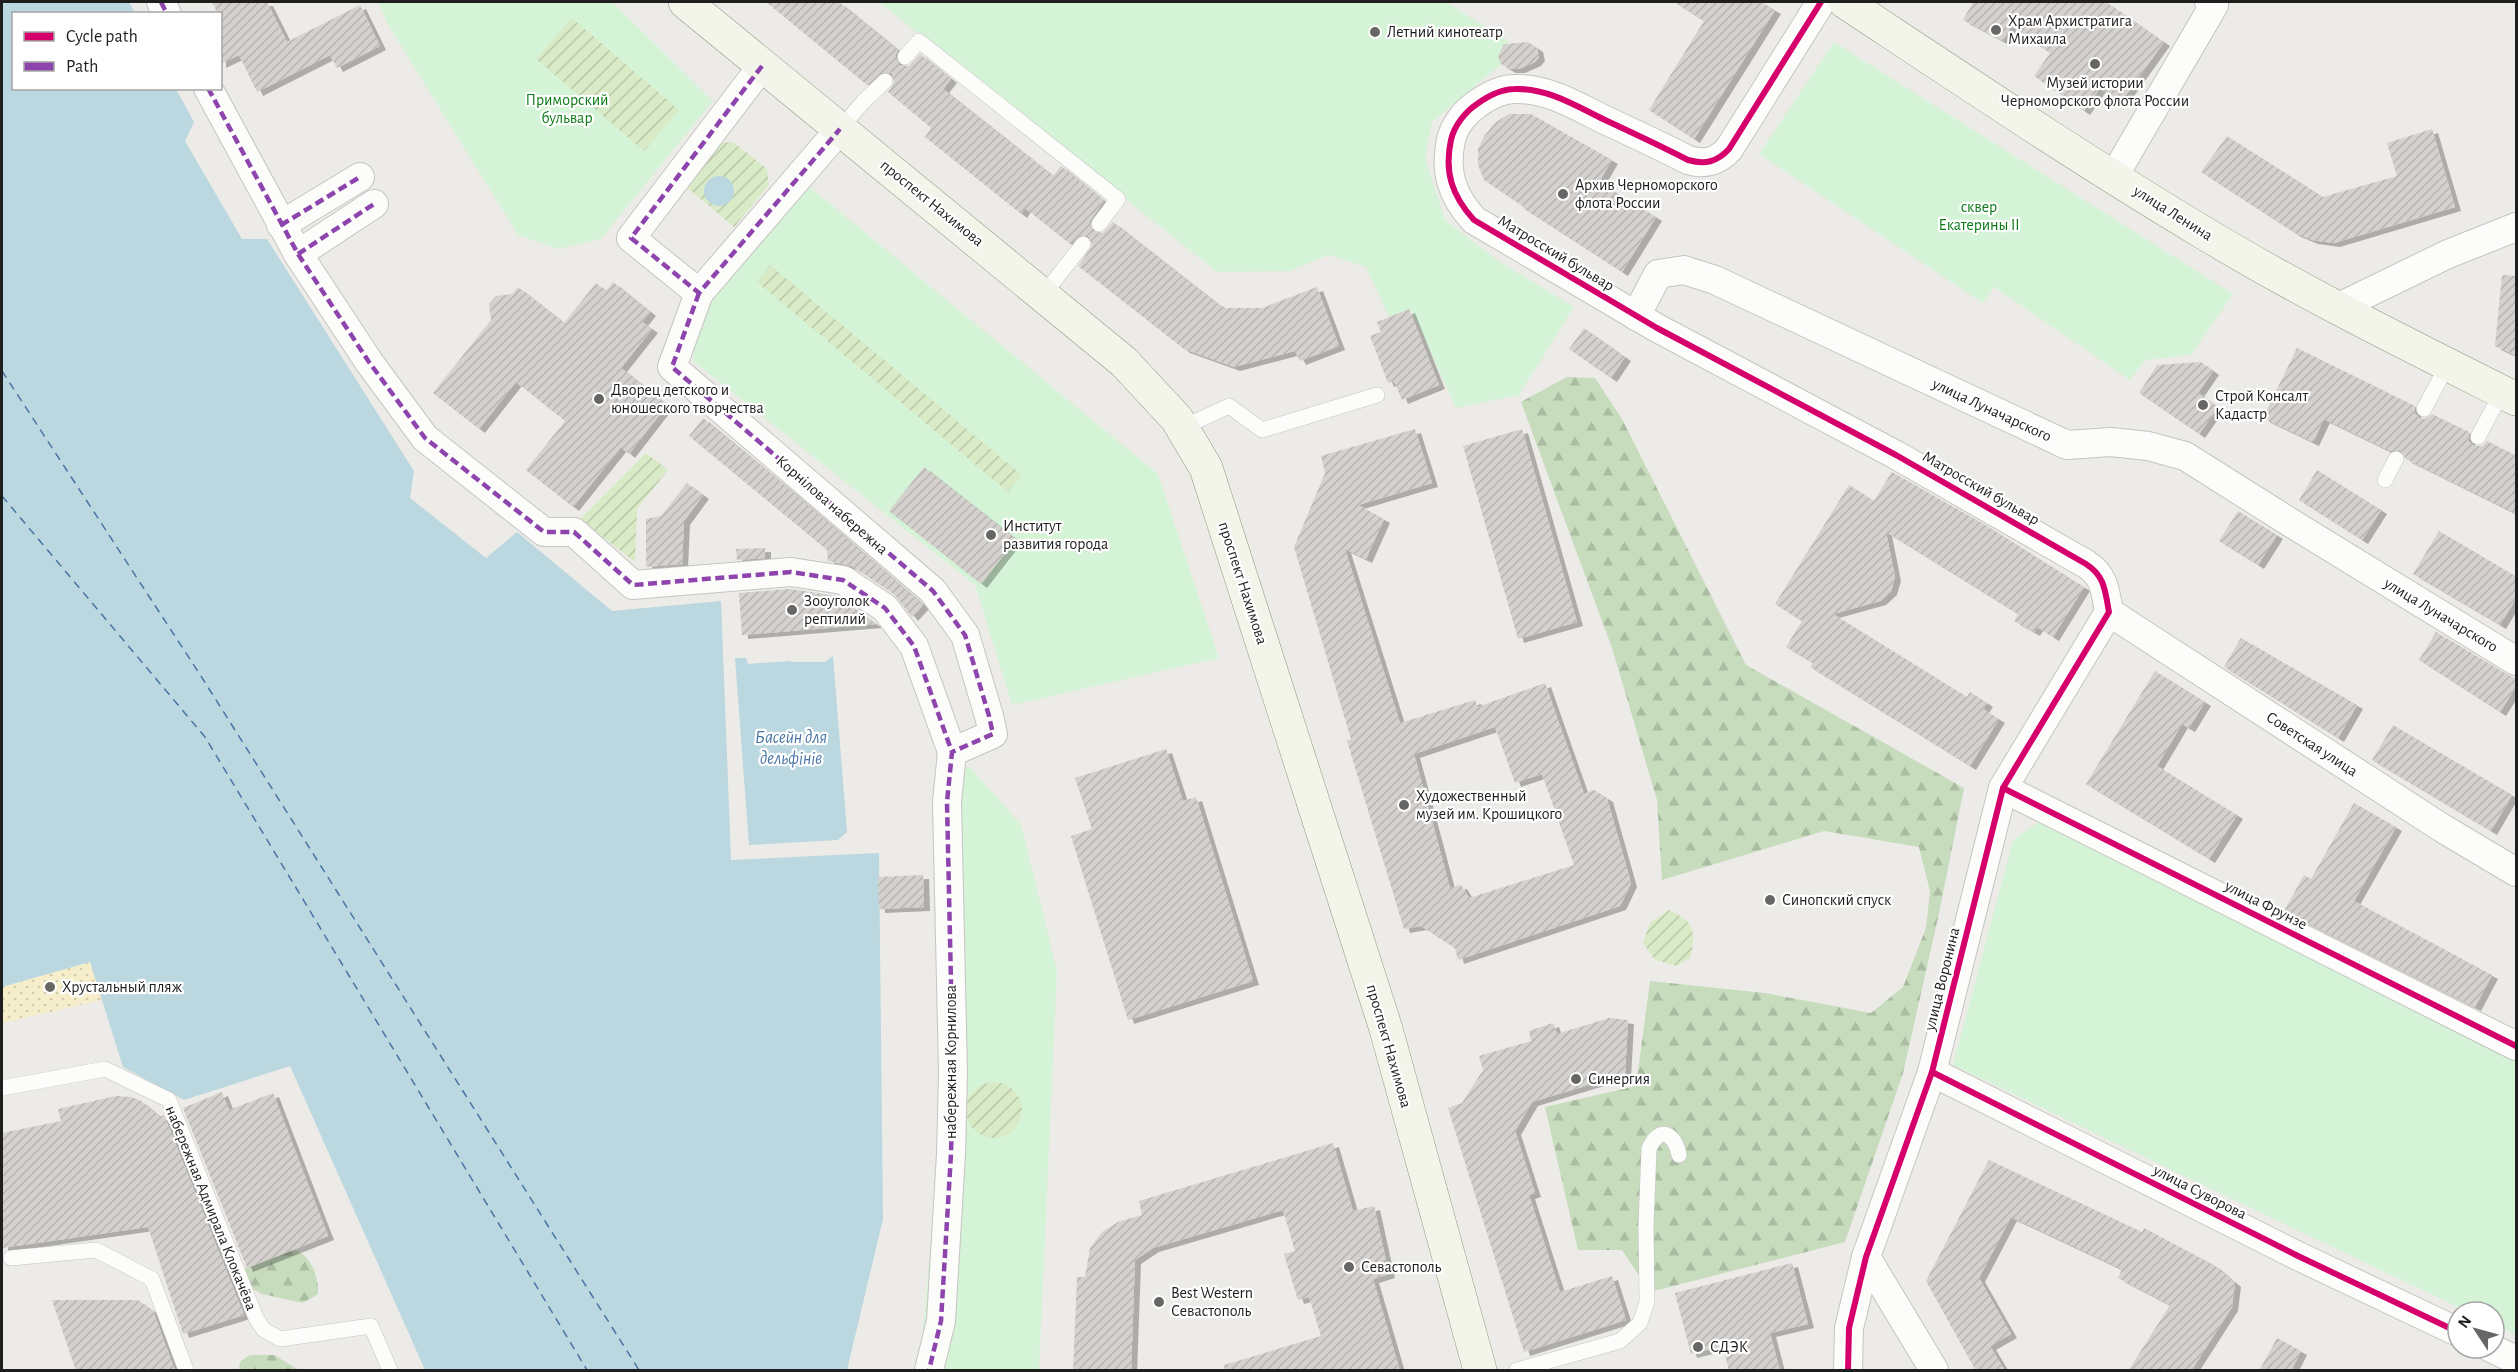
<svg xmlns="http://www.w3.org/2000/svg" width="2518" height="1372" font-family="'Alegreya Sans',sans-serif">
  <style>
    .forest { fill: url(#forest-firs) }
    .sand { fill: url(#sand-dots) }
    .park { fill: #d5f3d6 }
    .garden { fill: url(#garden-furrows) }
    .water { fill: #bbd7df }
    .lines { fill: none; stroke-linecap: round; stroke-linejoin: round }
    .ferry { stroke: #4875a5; stroke-width: 1.5; stroke-dasharray: 8 6; stroke-linecap: butt }
    .building { fill: url(#building-hatch); fill-rule: evenodd; filter: url(#shadow) }
    .lane-casing { stroke: #c5c4c3; stroke-width: 16 }
    .street-casing { stroke: #c5c4c3; stroke-width: 30 }
    .secondary-casing { stroke: #94967f; stroke-width: 34 }
    .lane { stroke: #fcfcfb; stroke-width: 15 }
    .street { stroke: #fcfcfb; stroke-width: 28 }
    .secondary { stroke: #f3f4ea; stroke-width: 33 }
    .quiet { stroke: #8e44ad; stroke-width: 4.5; stroke-dasharray: 9 4.5; stroke-linecap: butt }
    .cycleway-casing { stroke: #fff; stroke-width: 10 }
    .cycleway { stroke: #d6006c; stroke-width: 6 }
    .poi-dot { fill: #666664; stroke: #fff; stroke-width: 2 }
    .labels { text-anchor: middle; dominant-baseline: central; stroke-width: 4.5; stroke-linejoin: round; paint-order: stroke }
    .poi-label { font-size: 16px; fill: #1e1e1e; stroke: #fff; text-anchor: start }
    .park-label { font-size: 16px; fill: #0d7c18; stroke: #fff }
    .street-label { font-size: 16px; fill: #1e1e1e; stroke: #fff }
    .water-label { font-size: 18px; font-style: italic; fill: #4875a5; stroke: #fff }
  </style>
  <defs>
    <pattern id="forest-firs" width="22" height="20" patternUnits="userSpaceOnUse" patternTransform="scale(1.5)"><rect width="22" height="20" fill="#c7dbbd"/><path d="M5 1l3.5 6h-7zM16 11l3.5 6h-7z" fill="#aabca2"/></pattern>
    <pattern id="sand-dots" width="8" height="8" patternUnits="userSpaceOnUse" patternTransform="scale(1.5)"><rect width="8" height="8" fill="#f6eecb"/><path d="M2 2h.1M6 6h.1" fill="none" stroke="#d2ccae" stroke-width="1.8" stroke-linecap="round"/></pattern>
    <pattern id="garden-furrows" width="10" height="10" patternUnits="userSpaceOnUse" patternTransform="scale(1.5)"><rect width="10" height="10" fill="#d9eac6"/><path d="M-1 1l2-2M0 10L10 0M9 11l2-2" fill="none" stroke="#bac8aa"/></pattern>
    <pattern id="building-hatch" width="6" height="6" patternUnits="userSpaceOnUse" patternTransform="scale(1.5)"><rect width="6" height="6" fill="#d4d1ce"/><path d="M-1 1l2-2M0 6l6-6M5 7l2-2" fill="none" stroke="#b6b3b0"/></pattern>
    <filter id="shadow"><feDropShadow dx="6" dy="4" stdDeviation="0" flood-color="#0004"/></filter>
  </defs>
  <rect width="100%" height="100%" fill="#edebe7"/>
  <!-- forest -->
  <g class="forest">
    <polygon points="1567,377 1595,378 1622,419 1746,665 1964,788 1938,918 1903,1073 1845,1242 1650,1292 1622,1250 1578,1250 1545,1107 1636,1086 1650,981 1765,993 1871,1013 1903,987 1926,928 1930,891 1919,847 1824,831 1662,880 1657,800 1612,648 1521,402"/>
    <path d="M294,1250C311,1255 319,1277 318,1294L303,1303L262,1294L253,1289L243,1269Z"/>
    <polygon points="250,1355 274,1355 299,1370 239,1370 240,1362"/>
  </g>
  <!-- sand -->
  <polygon class="sand" points="89,951 102,1000 2,1023 2,975"/>
  <!-- park -->
  <g class="park">
    <polygon points="379,2 612,2 713,101 601,239 558,249 518,235 387,23"/>
    <polygon points="879,2 1446,2 1508,41 1501,64 1432,122 1425,158 1445,220 1500,262 1574,307 1519,395 1456,408 1412,311 1389,317 1366,267 1329,255 1289,271 1217,272"/>
    <polygon points="1834,42 2233,294 2191,355 2145,360 2130,380 1994,287 1983,303 1759,154"/>
    <polygon points="806,184 1158,474 1219,658 1012,705 975,585 693,361 700,310"/>
    <polygon points="970,767 1021,825 1057,971 1039,1370 920,1370 939,1139 936,773"/>
    <polygon points="2041,820 2516,1057 2516,1335 2494,1325 2494,1312 2468,1312 1953,1065 2013,840"/>
  </g>
  <!-- garden -->
  <g class="garden">
    <polygon points="572,18 679,110 644,151 536,59"/>
    <polygon points="733,142 767,169 769,185 734,227 684,185 719,143"/>
    <polygon points="770,265 1022,475 1008,492 757,282"/>
    <polygon points="646,453 668,470 637,509 635,562 580,519"/>
    <path d="M1669,910C1694,921 1697,932 1690,958L1677,966L1655,960L1643,943L1650,923Z"/>
    <circle cx="994" cy="1110" r="28"/>
  </g>
  <!-- water -->
  <g class="water">
    <polygon points="2,2 129,2 135,13 14,14 14,88 176,89 194,122 185,141 242,239 267,239 414,471 410,498 486,558 517,532 612,611 721,601 731,860 879,853 883,1219 847,1370 425,1370 290,1066 184,1100 123,1067 90,962 2,987"/>
    <circle cx="719" cy="191" r="15"/>
    <polygon points="833,656 847,832 838,840 749,845 735,658 746,658 748,664 790,661 791,662 825,662"/>
  </g>
  <g class="lines">
    <!-- ferry -->
    <g class="ferry">
      <polyline points="2,371 199,673 639,1370"/>
      <polyline points="2,496 205,737 587,1370"/>
    </g>
  </g>
  <!-- building -->
  <g class="building">
    <polygon points="212,2 267,2 287,42 360,5 380,46 337,68 330,55 257,92 239,55 220,64 220,14 218,14"/>
    <polygon points="766,2 839,2 898,50 895,56 899,65 909,66 920,54 951,79 943,89 1053,176 1061,166 1104,201 1089,222 1093,231 1103,233 1113,222 1218,304 1226,308 1262,308 1317,287 1339,346 1300,361 1295,351 1234,367 1184,349 1078,266 1092,246 1089,237 1080,235 1070,244 1025,208 1021,214 925,137 931,128 888,92 894,83 892,74 882,72 867,85"/>
    <polygon points="1674,2 1761,2 1775,10 1694,139 1649,110 1704,21"/>
    <polygon points="1973,2 2106,2 2164,42 2121,102 2100,88 2084,111 2034,76 2050,53 2011,26 2003,41 1963,20"/>
    <polygon points="1528,42 1537,48 1539,57 1535,62 1519,69 1510,69 1501,64 1498,56 1504,44"/>
    <polygon points="1509,114 1531,114 1612,160 1599,182 1656,217 1622,272 1523,208 1524,207 1484,180 1478,165 1478,149 1485,135 1496,122"/>
    <polygon points="2432,129 2455,207 2334,243 2312,240 2295,233 2201,172 2227,136 2323,197 2397,176 2387,143"/>
    <polygon points="2502,275 2517,276 2517,356 2495,346"/>
    <polygon points="613,282 650,312 642,322 652,329 621,368 667,405 629,454 621,447 573,507 526,470 565,421 516,382 479,429 433,393 491,320 489,304 496,296 512,294 518,287 564,323 596,283 606,291"/>
    <polygon points="1409,309 1439,385 1402,400 1394,381 1388,383 1370,336 1381,332 1377,322"/>
    <polygon points="1584,328 1625,357 1611,378 1569,349"/>
    <polygon points="2297,348 2415,406 2415,414 2420,418 2425,419 2432,414 2469,432 2469,442 2474,446 2483,446 2487,441 2517,456 2517,514 2406,459 2400,450 2390,451 2324,419 2313,442 2263,418"/>
    <polygon points="2201,362 2213,371 2198,393 2218,407 2199,434 2139,393 2157,365"/>
    <polygon points="703,418 790,490 923,605 912,617 894,594 852,566 828,561 827,550 689,436"/>
    <path d="M1415,429L1432,483L1358,505L1384,519L1366,559L1345,549L1400,723L1475,700L1477,707L1545,683L1584,794L1594,790L1607,798L1631,883L1620,906L1458,960L1455,948L1421,926L1404,929L1347,741L1351,739L1294,547L1325,473L1321,456ZM1495,727L1515,783L1542,774L1574,865L1469,898L1461,885L1450,888L1414,754Z"/>
    <polygon points="1522,429 1577,622 1518,639 1463,446"/>
    <polygon points="924,467 1016,539 981,584 889,511"/>
    <polygon points="2317,470 2381,510 2362,540 2299,500"/>
    <polygon points="1892,472 1987,526 2084,587 2053,637 2037,627 2034,632 2014,621 2018,614 1886,532 1895,577 1891,591 1880,601 1833,614 1967,697 1970,692 1987,703 1983,709 1999,719 1970,766 1810,667 1813,663 1786,647 1802,621 1775,604 1849,485 1874,501"/>
    <polygon points="687,483 703,495 684,521 682,564 646,567 646,519 661,516"/>
    <polygon points="2238,511 2277,535 2258,565 2219,541"/>
    <polygon points="2439,531 2517,577 2517,597 2500,625 2413,574"/>
    <polygon points="765,548 765,558 737,560 736,549"/>
    <polygon points="790,589 837,596 876,624 742,635 739,593"/>
    <polygon points="2436,632 2517,680 2517,685 2500,712 2419,660"/>
    <polygon points="2241,638 2357,705 2338,738 2224,667"/>
    <polygon points="2155,671 2205,702 2189,728 2182,724 2157,766 2237,815 2209,859 2086,784"/>
    <polygon points="2393,725 2512,795 2491,831 2372,760"/>
    <polygon points="1166,749 1183,801 1196,797 1253,981 1128,1020 1071,836 1092,829 1075,778"/>
    <polygon points="2354,803 2396,827 2354,901 2492,975 2475,1007 2284,911 2304,875 2311,879"/>
    <polygon points="923,875 924,907 879,909 878,877"/>
    <polygon points="1609,1018 1628,1020 1625,1074 1532,1102 1515,1131 1535,1193 1529,1195 1560,1292 1612,1276 1626,1320 1524,1352 1448,1108 1462,1103 1483,1070 1479,1056 1531,1041 1529,1031 1553,1023 1557,1034"/>
    <polygon points="222,1092 229,1110 273,1093 328,1236 247,1268 183,1108"/>
    <polygon points="116,1096 131,1097 141,1101 160,1117 164,1115 244,1315 183,1334 148,1227 2,1248 2,1133 61,1121 58,1109"/>
    <polygon points="1333,1143 1353,1211 1374,1206 1389,1274 1373,1279 1400,1371 1225,1371 1224,1365 1321,1336 1309,1297 1298,1300 1284,1254 1295,1251 1283,1210 1153,1248 1135,1260 1131,1371 1073,1371 1077,1277 1085,1277 1090,1248 1102,1232 1118,1222 1142,1215 1139,1201"/>
    <polygon points="1989,1160 2142,1232 2144,1228 2214,1265 2235,1283 2232,1307 2191,1371 2128,1371 2170,1305 2118,1278 2122,1269 2011,1217 1979,1278 2011,1334 1990,1346 2005,1371 1976,1371 1926,1281"/>
    <polygon points="1792,1263 1808,1324 1770,1333 1780,1371 1729,1371 1723,1346 1691,1354 1675,1293"/>
    <polygon points="52,1300 138,1300 153,1311 175,1371 76,1371"/>
    <polygon points="2277,1338 2301,1351 2291,1371 2259,1371"/>
  </g>
  <g class="lines">
    <defs>
      <g id="lane">
        <polyline points="905,57 919,41 1118,199 1099,224"/>
        <polyline points="840,129 863,102 885,81"/>
        <polyline points="1044,294 1083,244"/>
        <polyline points="2424,409 2447,366"/>
        <polyline points="1182,428 1229,406 1262,430 1377,395"/>
        <polyline points="2478,437 2502,392"/>
        <polyline points="2385,480 2396,459"/>
        <polyline points="2,1088 105,1069 169,1100 256,1318 264,1330 280,1339 371,1326 390,1370"/>
        <polyline points="11,1258 96,1250 152,1279 186,1370"/>
        <path d="M1517,1370L1620,1341L1640,1323L1647,1302L1646,1226L1649,1149C1659,1125 1675,1133 1679,1155"/>
      </g>
      <g id="street">
        <polyline points="161,2 167,14"/>
        <path d="M1821,2L1729,149C1717,162 1705,165 1688,160C1661,146 1633,133 1605,120C1576,106 1548,88 1515,89C1501,89 1488,96 1477,104C1465,112 1454,126 1451,140C1444,172 1452,196 1474,220L1657,328L1896,455L2086,564C2105,576 2105,591 2109,612"/>
        <polyline points="762,66 631,238 699,293 840,129"/>
        <polyline points="208,88 298,254 369,362 425,438 544,532 574,532 633,585 791,572 843,580 885,608 914,646 952,752 947,802 953,1073 951,1154 941,1321 929,1370"/>
        <polyline points="2114,176 2214,5 2209,2"/>
        <polyline points="281,225 360,177"/>
        <polyline points="298,254 374,204"/>
        <polyline points="699,293 672,367 933,591 965,635 989,716 993,734 952,752"/>
        <polyline points="2337,308 2448,254 2516,227"/>
        <polyline points="1636,316 1658,274 1684,270 1715,280 2067,445 2111,442 2148,446 2185,456 2291,523 2516,661"/>
        <polyline points="2109,612 2442,828 2516,872"/>
        <polyline points="2003,788 2516,1046"/>
        <polyline points="1932,1072 2298,1256 2458,1332"/>
        <polyline points="1866,1257 1934,1370"/>
        <polyline points="2491,1348 2516,1360"/>
        <polyline points="1848,1370 1849,1328 1866,1257 1932,1072 2003,788 2109,612"/>
      </g>
      <g id="secondary">
        <polyline points="685,2 1124,362 1177,419 1206,468 1386,1029 1480,1370"/>
        <path d="M1845,2C1963,80 2082,160 2204,233C2305,294 2411,346 2516,399"/>
      </g>
    </defs>
    <!-- lane casing -->
    <use href="#lane" class="lane-casing"/>
    <!-- street casing -->
    <use href="#street" class="street-casing"/>
    <!-- secondary casing -->
    <use href="#secondary" class="secondary-casing"/>
    <!-- lane -->
    <use href="#lane" class="lane"/>
    <!-- street -->
    <use href="#street" class="street"/>
    <!-- secondary -->
    <use href="#secondary" class="secondary"/>
    <!-- quiet -->
    <g class="quiet">
      <polyline points="161,2 167,14"/>
      <polyline points="762,66 631,238 699,293 840,129"/>
      <polyline points="208,88 298,254 369,362 425,438 544,532 574,532 633,585 791,572 843,580 885,608 914,646 952,752 947,802 953,1073 951,1154 941,1321 929,1370"/>
      <polyline points="281,225 360,177"/>
      <polyline points="298,254 374,204"/>
      <polyline points="699,293 672,367 933,591 965,635 989,716 993,734 952,752"/>
    </g>
    <defs>
      <g id="cycleway">
        <path d="M1821,2L1729,149C1717,162 1705,165 1688,160C1661,146 1633,133 1605,120C1576,106 1548,88 1515,89C1501,89 1488,96 1477,104C1465,112 1454,126 1451,140C1444,172 1452,196 1474,220L1657,328L1896,455L2086,564C2105,576 2105,591 2109,612L2003,788L1932,1072L1866,1257L1849,1328L1848,1370"/>
        <polyline points="2003,788 2516,1046"/>
        <polyline points="1932,1072 2298,1256 2458,1332"/>
      </g>
    </defs>
    <!-- cycleway casing -->
    <use href="#cycleway" class="cycleway-casing"/>
    <!-- cycleway -->
    <use href="#cycleway" class="cycleway"/>
  </g>
  <!-- markers -->
  <g class="poi-dot">
    <circle cx="1996" cy="30" r="6"/>
    <circle cx="1375" cy="32" r="6"/>
    <circle cx="2095" cy="64" r="6"/>
    <circle cx="1563" cy="194" r="6"/>
    <circle cx="599" cy="399" r="6"/>
    <circle cx="2203" cy="405" r="6"/>
    <circle cx="991" cy="535" r="6"/>
    <circle cx="792" cy="610" r="6"/>
    <circle cx="1404" cy="805" r="6"/>
    <circle cx="1770" cy="900" r="6"/>
    <circle cx="50" cy="987" r="6"/>
    <circle cx="1576" cy="1079" r="6"/>
    <circle cx="1349" cy="1267" r="6"/>
    <circle cx="1159" cy="1302" r="6"/>
    <circle cx="1698" cy="1347" r="6"/>
  </g>
  <g class="labels">
    <!-- poi labels -->
    <g class="poi-label">
      <text x="2008" y="21">Храм Архистратига<tspan x="2008" dy="18">Михаила</tspan></text>
      <text x="1387" y="32">Летний кинотеатр</text>
      <text x="2095" y="83" text-anchor="middle">Музей истории<tspan x="2095" dy="18">Черноморского флота России</tspan></text>
      <text x="1575" y="185">Архив Черноморского<tspan x="1575" dy="18">флота России</tspan></text>
      <text x="611" y="390">Дворец детского и<tspan x="611" dy="18">юношеского творчества</tspan></text>
      <text x="2215" y="396">Строй Консалт<tspan x="2215" dy="18">Кадастр</tspan></text>
      <text x="1003" y="526">Институт<tspan x="1003" dy="18">развития города</tspan></text>
      <text x="804" y="601">Зооуголок<tspan x="804" dy="18">рептилий</tspan></text>
      <text x="1416" y="796">Художественный<tspan x="1416" dy="18">музей им. Крошицкого</tspan></text>
      <text x="1782" y="900">Синопский спуск</text>
      <text x="62" y="987">Хрустальный пляж</text>
      <text x="1588" y="1079">Синергия</text>
      <text x="1361" y="1267">Севастополь</text>
      <text x="1171" y="1293">Best Western<tspan x="1171" dy="18">Севастополь</tspan></text>
      <text x="1710" y="1347">СДЭК</text>
    </g>
    <!-- park labels -->
    <g class="park-label">
      <text x="567" y="100">Приморский<tspan x="567" dy="18">бульвар</tspan></text>
      <text x="1979" y="207">cквер<tspan x="1979" dy="18">Екатерины II</tspan></text>
    </g>
    <!-- street labels -->
    <g class="street-label">
      <text transform="translate(932 203) rotate(39)">проспект Нахимова</text>
      <text transform="translate(2173 213) rotate(32)">улица Ленина</text>
      <text transform="translate(1556 253) rotate(31)">Матросский бульвар</text>
      <text transform="translate(1992 410) rotate(25)">улица Луначарского</text>
      <text transform="translate(1981 488) rotate(30)">Матросский бульвар</text>
      <text transform="translate(832 505) rotate(41)">Корнілова набережна</text>
      <text transform="translate(1243 583) rotate(72)">проспект Нахимова</text>
      <text transform="translate(2441 615) rotate(31)">улица Луначарского</text>
      <text transform="translate(2312 744) rotate(33)">Советская улица</text>
      <text transform="translate(2266 905) rotate(27)">улица Фрунзе</text>
      <text transform="translate(1942 979) rotate(-76)">улица Воронина</text>
      <text transform="translate(1389 1046) rotate(74)">проспект Нахимова</text>
      <text transform="translate(951 1062) rotate(-90)">набережная Корнилова</text>
      <text transform="translate(2200 1192) rotate(27)">улица Суворова</text>
      <text transform="translate(211 1208) rotate(68)">набережная Адмирала Клокачёва</text>
    </g>
    <!-- water labels -->
    <g class="water-label">
      <text x="791" y="738">Басейн для<tspan x="791" dy="21">дельфiнiв</tspan></text>
    </g>
  </g>
  <!-- border -->
  <rect width="2518" height="1372" fill="none" stroke="#1e1e1e" stroke-width="6"/>
  <!-- legend -->
  <rect x="12" y="12" width="210" height="78" fill="#ffffff" stroke="#a5a5a5" stroke-width="1.5"/>
  <rect x="24" y="32" width="30" height="9" fill="#d6006c" stroke="#a5a5a5" stroke-width="1.5"/>
  <text x="66" y="42" font-size="18" fill="#1e1e1e">Cycle path</text>
  <rect x="24" y="62" width="30" height="9" fill="#8e44ad" stroke="#a5a5a5" stroke-width="1.5"/>
  <text x="66" y="72" font-size="18" fill="#1e1e1e">Path</text>
  <!-- north arrow -->
  <g transform="translate(2476 1330) rotate(306)"><circle r="28" fill="#ffffff" stroke="#a5a5a5" stroke-width="1.5"/>
  <path d="M0-4.5L10 22L0 15L-10 22Z" fill="#666664"/>
  <text y="-9" font-size="16" font-weight="bold" text-anchor="middle" fill="#1e1e1e">N</text>
  </g>
</svg>
